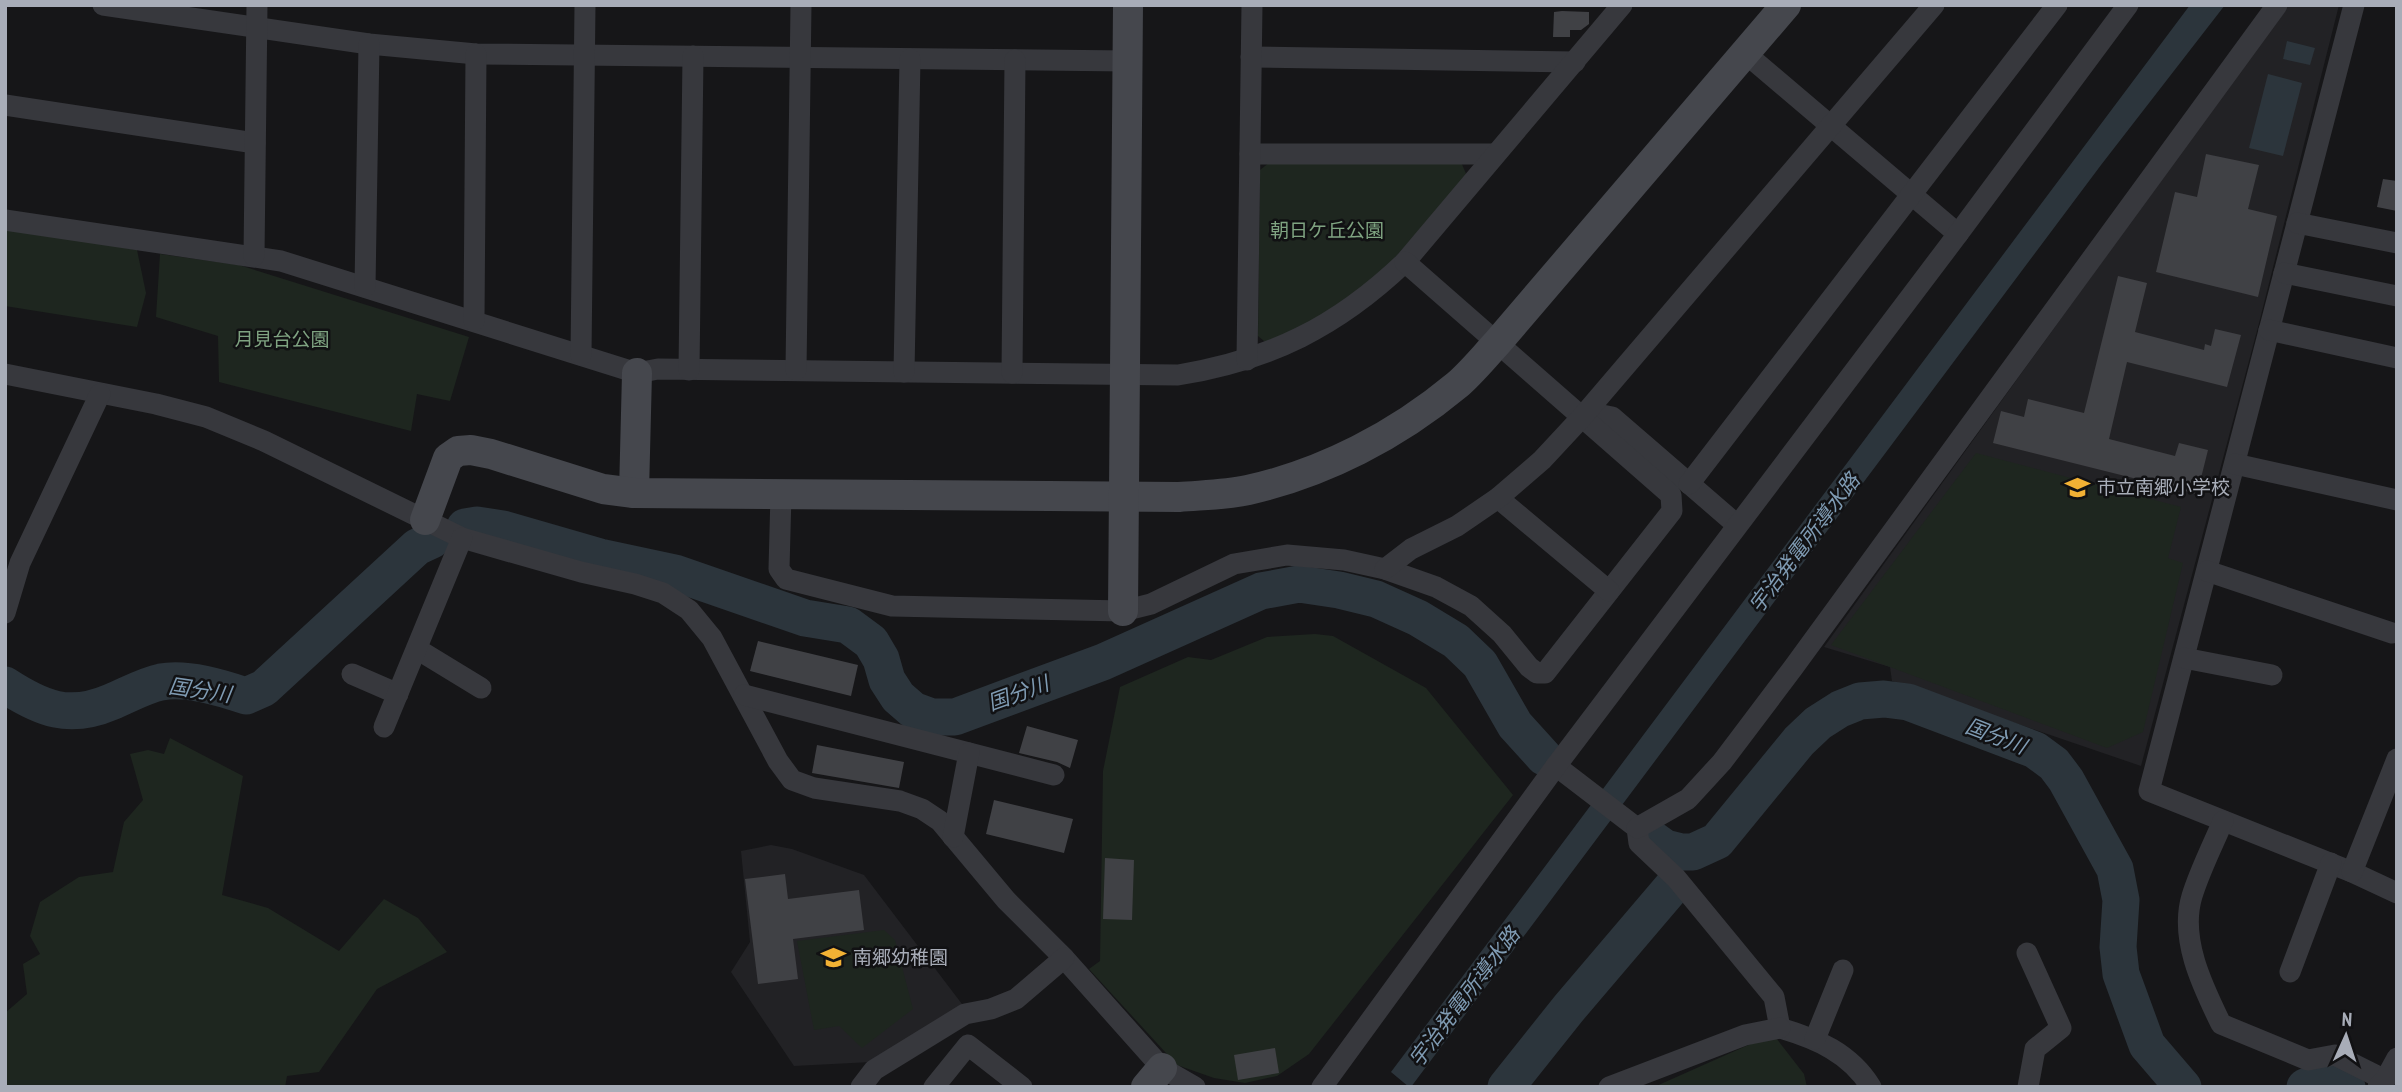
<svg xmlns="http://www.w3.org/2000/svg" width="2402" height="1092" font-family="'PT Sans Narrow','Noto Sans JP',sans-serif">
  <style>
    .built { fill: #222225 }
    .green { fill: #1e261f }
    .water { fill: #2c353c }
    .lines { fill: none; stroke-linecap: round; stroke-linejoin: round }
    .river { stroke: #2c353c; stroke-width: 37 }
    .building { fill: #404145 }
    .street { stroke: #37383d; stroke-width: 21 }
    .secondary { stroke: #45474d; stroke-width: 30 }
    .labels { text-anchor: middle; dominant-baseline: central; stroke-width: 5; stroke-linejoin: round; paint-order: stroke }
    .park-label { font-size: 19px; fill: #7fa381; stroke: #111113 }
    .poi-label { font-size: 19px; fill: #a8adb8; stroke: #111113; text-anchor: start }
    .water-label { font-size: 21px; font-style: italic; fill: #7f9bb3; stroke: #111113 }
  </style>
  <rect width="100%" height="100%" fill="#161618"/>
  <!-- built -->
  <g class="built">
    <polygon points="2289,5 2339,5 2258,327 2141,766 1892,681 1890,667 1824,647 2251,55"/>
    <polygon points="771,845 792,849 864,875 965,1008 871,1062 794,1066 731,972 750,942 741,851"/>
  </g>
  <!-- green -->
  <g class="green">
    <polygon points="1270,162 1461,162 1467,176 1385,269 1353,298 1270,346 1258,336 1260,170"/>
    <polygon points="5,227 137,250 146,293 137,327 5,306"/>
    <polygon points="160,254 239,265 469,337 450,401 417,394 411,431 219,382 218,336 156,317"/>
    <polygon points="1976,453 2181,507 2168,558 2183,563 2143,732 2107,748 1831,645"/>
    <polygon points="1315,634 1333,636 1426,688 1513,795 1309,1054 1277,1076 1245,1083 1214,1078 1177,1065 1089,969 1100,961 1103,771 1120,687 1188,657 1211,660 1267,637"/>
    <polygon points="170,738 243,776 222,895 268,908 339,951 384,899 418,918 447,952 377,989 319,1072 287,1076 285,1087 5,1087 5,1013 27,994 23,964 40,954 30,936 40,902 79,877 113,872 124,822 143,800 130,754 148,750 164,754"/>
    <polygon points="884,930 895,940 913,1009 862,1048 839,1026 814,1030 797,941"/>
    <polygon points="1773,1034 1804,1074 1807,1087 1654,1087"/>
  </g>
  <!-- water -->
  <g class="water">
    <polygon points="2190,5 2225,5 2101,165 1411,1087 1409,1087 1391,1072"/>
    <polygon points="2287,41 2315,48 2310,65 2283,59"/>
    <polygon points="2268,74 2302,83 2283,156 2249,148"/>
  </g>
  <g class="lines">
    <!-- river -->
    <g class="river">
      <polyline points="465,527 477,525 503,529 600,557 675,573 805,618 848,625 871,642 881,659 887,680 898,697 913,710 932,717 955,717 1103,662 1261,591 1299,584 1339,590 1376,599 1418,618 1456,641 1480,664 1515,725 1544,757"/>
      <path d="M5,685C42,709 69,720 111,702C128,695 143,686 161,682C187,677 222,688 246,696L264,688L417,547L432,540"/>
      <polyline points="1647,835 1665,848 1681,852 1693,852 1717,841 1799,741 1818,723 1840,709 1860,701 1884,699 1908,702 2035,750 2054,764 2066,780 2115,869 2121,900 2118,947 2121,974 2147,1045 2183,1087"/>
      <polyline points="1506,1087 1569,1008 1672,887"/>
      <path d="M2305,1087C2319,1080 2334,1078 2347,1087"/>
    </g>
  </g>
  <!-- building -->
  <g class="building">
    <polygon points="1562,11 1589,12 1589,24 1581,30 1570,30 1570,37 1553,37 1554,12"/>
    <polygon points="2206,154 2259,165 2248,209 2277,216 2258,297 2156,272 2175,192 2197,197"/>
    <polygon points="2383,179 2397,181 2397,211 2377,207"/>
    <polygon points="2118,276 2147,283 2135,332 2204,350 2205,344 2211,346 2215,329 2241,335 2227,387 2127,362 2109,439 2175,456 2179,443 2208,450 2197,494 1993,443 2001,411 2024,417 2028,399 2084,413"/>
    <polygon points="758,641 858,665 851,696 750,671"/>
    <polygon points="1027,726 1078,740 1070,768 1057,762 1019,753"/>
    <polygon points="817,745 904,762 899,788 812,773"/>
    <polygon points="994,800 1073,819 1064,853 986,834"/>
    <polygon points="1105,858 1134,860 1132,920 1103,919"/>
    <polygon points="785,874 788,899 859,890 864,930 793,939 798,979 758,984 745,879"/>
    <polygon points="1275,1048 1279,1073 1238,1080 1234,1055"/>
  </g>
  <g class="lines">
    <!-- street -->
    <g class="street">
      <polyline points="103,5 369,44 476,54 1128,61"/>
      <polyline points="2354,5 2149,791 2352,872 2397,893"/>
      <polyline points="1745,53 1958,234"/>
      <polyline points="1251,57 1575,62"/>
      <polyline points="5,105 255,143"/>
      <polyline points="1250,154 1495,154"/>
      <path d="M5,220L281,261L637,373L658,369L1178,375C1270,360 1337,327 1405,262L1622,5"/>
      <polyline points="2297,223 2397,243"/>
      <polyline points="254,256 257,5"/>
      <polyline points="2284,273 2397,296"/>
      <polyline points="365,287 369,44"/>
      <polyline points="474,321 476,54"/>
      <polyline points="2269,330 2397,358"/>
      <polyline points="581,355 585,5"/>
      <polyline points="1247,360 1252,5"/>
      <polyline points="689,370 693,56"/>
      <polyline points="796,370 801,5"/>
      <polyline points="904,372 910,59"/>
      <polyline points="1012,373 1015,60"/>
      <polyline points="5,374 156,404 206,417 264,441 462,538 581,572 635,584 663,593 689,610 712,638 778,761 792,780 814,788 900,801 922,809 940,821 1006,900 1064,958 1162,1068 1195,1087"/>
      <polyline points="1582,417 1597,414 1612,417 1737,525"/>
      <polyline points="2235,464 2397,500"/>
      <polyline points="1689,484 2057,5"/>
      <polyline points="781,494 779,569 786,579 892,606 1123,611 1151,604 1234,564 1287,555 1344,560 1385,569 1436,587 1471,606 1502,634 1529,667 1537,673 1545,673 1672,511 1671,495 1405,262"/>
      <polyline points="1498,498 1609,591"/>
      <polyline points="1385,569 1411,549 1457,526 1498,498 1542,460 1582,417 1934,5"/>
      <polyline points="2207,571 2392,633"/>
      <polyline points="5,613 20,563 100,394"/>
      <polyline points="417,649 481,688"/>
      <polyline points="2184,658 2272,675"/>
      <polyline points="352,674 398,694"/>
      <polyline points="744,695 1054,775"/>
      <polyline points="384,727 462,538"/>
      <path d="M1556,766L1637,828L1639,843L1676,878L1774,997L1780,1028C1817,1039 1850,1053 1871,1087"/>
      <path d="M2223,821C2213,845 2200,870 2192,896C2179,939 2203,987 2221,1024L2308,1060L2335,1055L2385,1080"/>
      <polyline points="1637,828 1688,799 1722,762 1793,668 2277,5"/>
      <polyline points="953,837 969,753"/>
      <polyline points="2352,872 2397,759"/>
      <polyline points="2027,953 2061,1028 2035,1049 2028,1087"/>
      <polyline points="2290,972 2331,863"/>
      <polyline points="1815,1039 1843,970"/>
      <polyline points="861,1087 874,1070 965,1014 991,1009 1016,999 1064,958"/>
      <polyline points="934,1087 968,1045 1022,1087"/>
      <polyline points="1322,1087 1556,766 1958,234 2128,5"/>
      <polyline points="1609,1087 1745,1035 1780,1028"/>
      <polyline points="2378,1087 2385,1080 2397,1058"/>
    </g>
    <!-- secondary -->
    <g class="secondary">
      <polyline points="634,493 637,373"/>
      <path d="M425,520L448,458L458,451L471,450L491,454L603,489L634,493L1179,497C1202,495 1226,495 1248,490C1324,473 1397,435 1457,385C1471,373 1484,357 1497,343L1786,5"/>
      <polyline points="1123,611 1128,5"/>
      <polyline points="1146,1087 1162,1068"/>
    </g>
  </g>
  <!-- icons -->
  <defs>
    <symbol id="school-bare" viewBox="-9 -9 18 18"><path d="M0-5L7-2L0 1L-7-2ZM-4 1L0 2.5L4 1V4Q0 6-4 4Z" fill="#f2b134" stroke="#111113" stroke-width="2.5" paint-order="stroke"/></symbol>
  </defs>
  <g fill-rule="evenodd">
    <use href="#school-bare" x="2060" y="470" width="35" height="35"/>
    <use href="#school-bare" x="816" y="940" width="35" height="35"/>
  </g>
  <g class="labels">
    <!-- park labels -->
    <g class="park-label">
      <text x="1327" y="230">朝日ケ丘公園</text>
      <text x="282" y="339">月見台公園</text>
    </g>
    <!-- poi labels -->
    <g class="poi-label">
      <text x="2097" y="487">市立南郷小学校</text>
      <text x="853" y="957">南郷幼稚園</text>
    </g>
    <!-- water labels -->
    <g class="water-label">
      <text transform="translate(1804 543) rotate(-53)">宇治発電所導水路</text>
      <text transform="translate(200 690) rotate(8)">国分川</text>
      <text transform="translate(1018 693) rotate(-20)">国分川</text>
      <text transform="translate(1996 736) rotate(21)">国分川</text>
      <text transform="translate(1464 997) rotate(-53)">宇治発電所導水路</text>
    </g>
  </g>
  <!-- border -->
  <rect width="2402" height="1092" fill="none" stroke="#a8adb8" stroke-width="14"/>
  <!-- north arrow -->
  <g transform="translate(2346 1036) rotate(3)" stroke="#111113" stroke-width="5" paint-order="stroke">
  <path d="M0-5L12 26L0 18L-12 26Z" fill="#a8adb8"/>
  <text y="-10" font-size="19" font-weight="bold" text-anchor="middle" fill="#a8adb8">N</text>
  </g>
</svg>
